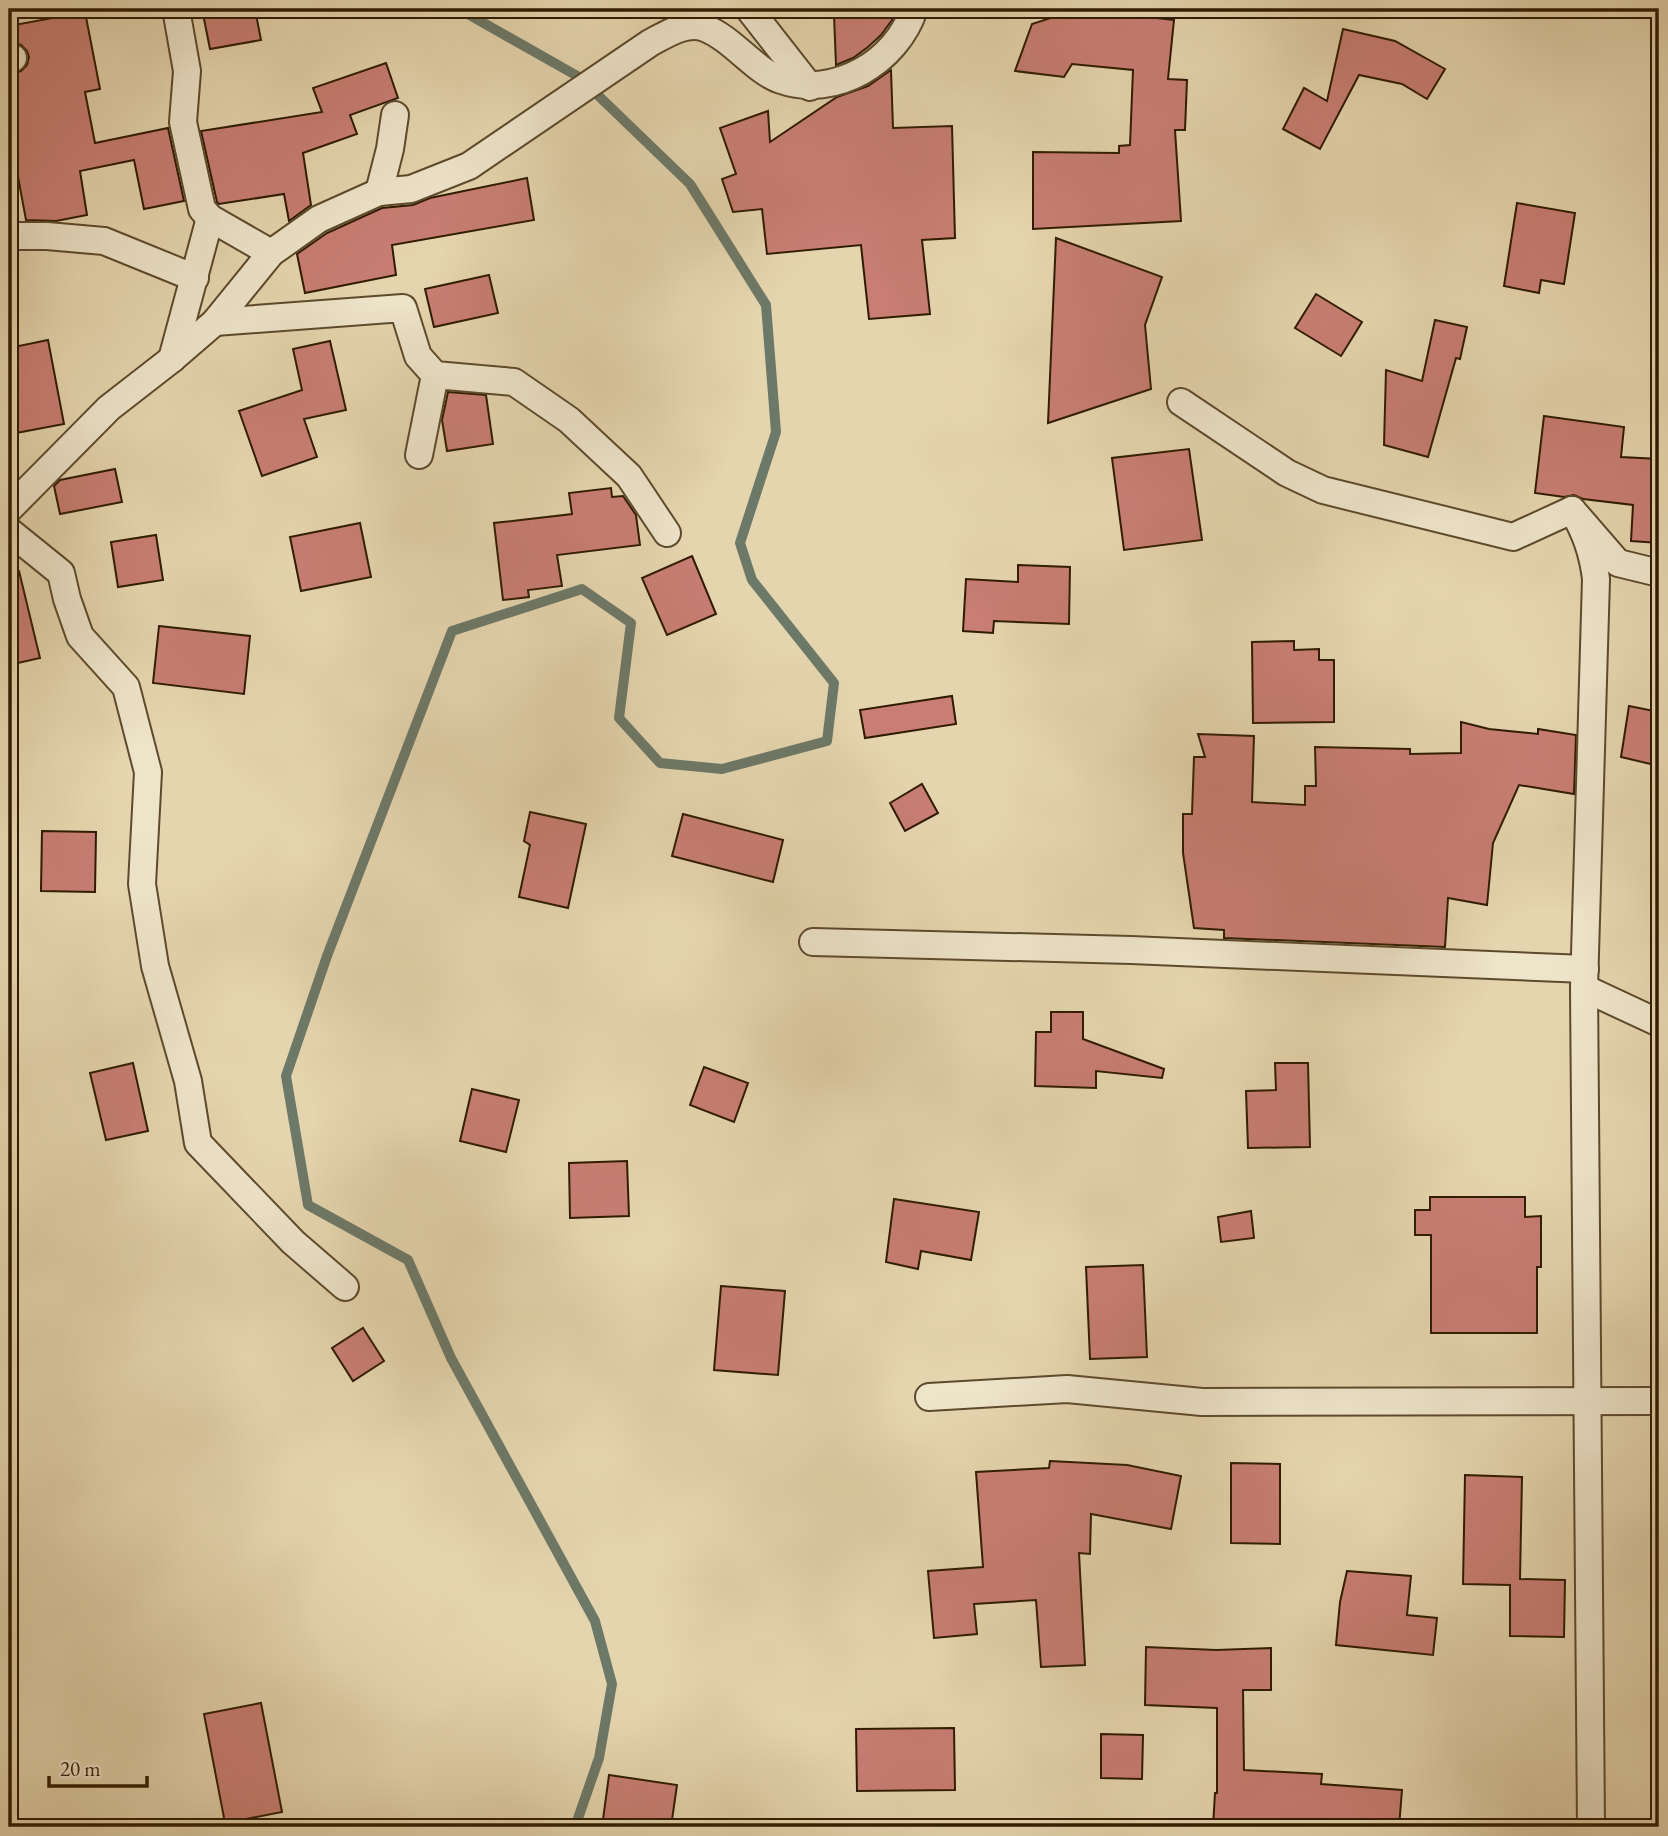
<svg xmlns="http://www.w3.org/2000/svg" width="1668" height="1836" font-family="'EB Garamond',serif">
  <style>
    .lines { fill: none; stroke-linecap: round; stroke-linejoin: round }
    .stream { stroke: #6d7968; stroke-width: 10 }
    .building { fill: #c87e73; stroke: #301b01; stroke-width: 2 }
    .street-casing { stroke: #5d4a2c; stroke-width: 30 }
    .street { stroke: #eee4ca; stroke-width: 26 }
  </style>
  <rect width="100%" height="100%" fill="#e5d5ae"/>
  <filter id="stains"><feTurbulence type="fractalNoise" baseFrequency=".00286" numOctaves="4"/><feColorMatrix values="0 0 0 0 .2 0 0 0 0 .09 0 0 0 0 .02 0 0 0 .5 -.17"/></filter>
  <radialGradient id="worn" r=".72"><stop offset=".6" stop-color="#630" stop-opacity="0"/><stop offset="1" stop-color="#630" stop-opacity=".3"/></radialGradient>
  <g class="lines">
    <!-- stream -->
    <polyline class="stream" points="459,9 579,77 690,184 766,305 776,432 740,543 752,580 834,683 827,741 722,769 660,763 619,718 631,623 582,589 452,631 327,956 286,1076 308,1205 408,1260 451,1358 595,1621 612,1684 599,1758 575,1827"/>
  </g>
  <!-- building -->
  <g class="building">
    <polygon points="202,9 255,9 261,40 210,49"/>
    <polygon points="1078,9 1174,20 1168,79 1187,80 1185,130 1175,130 1181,221 1033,229 1033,152 1119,153 1119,146 1130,145 1133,70 1072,64 1064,77 1015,71 1032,24"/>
    <polygon points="85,12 100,89 85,92 95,143 168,128 184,201 144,209 134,160 80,171 87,215 56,221 26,220 9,128 9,74 21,71 27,65 29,57 27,51 21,45 9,42 9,26"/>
    <polygon points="893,14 892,20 881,35 868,47 853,58 836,65 834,15"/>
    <polygon points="1343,29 1395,41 1445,69 1427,99 1402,84 1359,75 1320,149 1283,129 1304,88 1327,101"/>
    <polygon points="386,63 398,98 350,115 357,134 303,153 311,205 289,221 284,194 219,204 217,202 201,131 322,112 313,88"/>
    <polygon points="891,70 893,128 952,126 955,238 922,240 930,314 869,319 861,245 767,254 762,209 733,212 722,179 736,174 720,128 768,111 770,142 837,97 868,86"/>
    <polygon points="527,178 534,220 392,245 396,275 305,293 297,254 327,233 382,208 413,205 430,198"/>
    <polygon points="1517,203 1575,213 1564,284 1541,280 1539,293 1504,286"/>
    <polygon points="1056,238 1162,277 1145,325 1151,389 1048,423"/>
    <polygon points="489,275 498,313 434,327 425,289"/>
    <polygon points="1316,294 1362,322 1341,356 1295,328"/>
    <polygon points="1435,320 1467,327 1460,359 1456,358 1428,457 1384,445 1386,370 1422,381"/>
    <polygon points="48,340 64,424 16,433 9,393 9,348"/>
    <polygon points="330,341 346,410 304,419 317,457 262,476 239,411 302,390 293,349"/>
    <polygon points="448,392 486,395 493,444 447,451 442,420"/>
    <polygon points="1544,416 1624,427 1621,457 1659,459 1659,543 1631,541 1633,505 1583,499 1574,495 1564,497 1535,493"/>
    <polygon points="1189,449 1202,540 1124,550 1112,458"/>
    <polygon points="115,469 122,502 60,514 54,486 60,480"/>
    <polygon points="611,488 612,497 623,496 636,515 640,545 557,555 562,586 528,590 529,597 503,600 494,523 572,514 569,493"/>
    <polygon points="360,523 371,577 301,591 290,537"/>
    <polygon points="156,535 163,580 118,587 111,542"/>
    <polygon points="692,556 716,614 667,635 642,578"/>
    <polygon points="1018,565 1070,567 1069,624 994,621 993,633 963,631 966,579 1018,582"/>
    <polygon points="19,571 40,658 9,665 9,572"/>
    <polygon points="159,626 250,636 244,694 153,683"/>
    <polygon points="1294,641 1294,650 1319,649 1319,660 1334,660 1334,722 1253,723 1252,642"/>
    <polygon points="952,696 956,724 865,738 860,710"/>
    <polygon points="1629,706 1659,712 1659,766 1621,757"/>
    <polygon points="1461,722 1489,729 1538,734 1538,729 1576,735 1574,794 1519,785 1493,843 1487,905 1448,898 1445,947 1224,938 1224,930 1194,928 1183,853 1183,814 1192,814 1194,757 1205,757 1198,734 1254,736 1252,802 1305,805 1305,786 1316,786 1315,747 1410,749 1410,754 1461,753"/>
    <polygon points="922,784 938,813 905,831 890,803"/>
    <polygon points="530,812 586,824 568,908 519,897 530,845 524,841"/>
    <polygon points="683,814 783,840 773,882 672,856"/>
    <polygon points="42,831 96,832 95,892 41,891"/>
    <polygon points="1051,1012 1083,1012 1083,1039 1164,1069 1162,1078 1096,1071 1096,1088 1035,1086 1036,1032 1051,1032"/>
    <polygon points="133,1063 148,1131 106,1140 90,1073"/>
    <polygon points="1275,1063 1308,1063 1310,1147 1248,1148 1246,1091 1276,1090"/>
    <polygon points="704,1067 748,1083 734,1122 690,1105"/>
    <polygon points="472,1089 519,1100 506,1152 460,1141"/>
    <polygon points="627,1161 629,1216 570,1218 569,1163"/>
    <polygon points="1430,1197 1525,1197 1525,1217 1541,1216 1541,1267 1537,1267 1537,1333 1431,1333 1431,1235 1415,1235 1415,1210 1430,1210"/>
    <polygon points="894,1199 979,1212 971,1260 921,1251 918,1269 886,1262"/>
    <polygon points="1251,1211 1254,1238 1221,1242 1218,1217"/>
    <polygon points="1143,1265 1147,1357 1090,1359 1086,1267"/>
    <polygon points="721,1286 785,1291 778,1375 714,1370"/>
    <polygon points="363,1328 384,1361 353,1381 332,1348"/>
    <polygon points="1050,1461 1127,1465 1181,1476 1171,1529 1091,1514 1090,1554 1079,1553 1085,1665 1041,1667 1036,1600 974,1604 977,1634 934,1638 928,1571 983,1567 976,1472 1049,1468"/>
    <polygon points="1231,1463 1280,1464 1280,1544 1231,1543"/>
    <polygon points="1465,1475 1522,1477 1520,1579 1565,1580 1564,1637 1510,1636 1510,1585 1463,1584"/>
    <polygon points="1347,1571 1411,1576 1407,1615 1437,1618 1433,1655 1336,1645 1340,1602"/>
    <polygon points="1146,1647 1216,1650 1271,1648 1271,1690 1243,1690 1244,1770 1322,1774 1321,1784 1402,1790 1399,1827 1213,1827 1215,1793 1217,1793 1217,1708 1145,1705"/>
    <polygon points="261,1703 282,1812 225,1823 204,1714"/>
    <polygon points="954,1728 955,1790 857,1791 856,1729"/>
    <polygon points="1101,1734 1143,1735 1142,1779 1101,1778"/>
    <polygon points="609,1775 677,1785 671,1827 602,1827"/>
  </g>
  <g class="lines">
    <defs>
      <g id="street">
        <polyline points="176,9 187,71 183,122 202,209 210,218 271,253"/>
        <polyline points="749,9 810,87"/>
        <polyline points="9,58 13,58"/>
        <polyline points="379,192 390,149 395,115"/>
        <polyline points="9,236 47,236 104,241 195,278"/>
        <polyline points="215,322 403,308 418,356 435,375 514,382 569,420 629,476 667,533"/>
        <polyline points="172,359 210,218"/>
        <polyline points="1181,402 1287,473 1323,490 1513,537 1572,510 1618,563 1659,573"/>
        <polyline points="419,455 435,375"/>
        <path d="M9,509L109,408L172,359L215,322L271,253L319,219L379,192L411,189L469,166L650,43C667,34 686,21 705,28C733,39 756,72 781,80C834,99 897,62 914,9"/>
        <path d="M1572,510C1586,532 1593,553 1596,579L1584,988L1591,1827"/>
        <polyline points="9,531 61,573 67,599 80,636 126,687 148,772 142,884 155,966 188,1081 198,1143 293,1242 345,1287"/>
        <polyline points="813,942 1131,950 1585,969"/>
        <polyline points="1584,988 1659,1023"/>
        <polyline points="929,1397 1067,1389 1202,1402 1659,1401"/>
      </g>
    </defs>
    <!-- street casing -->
    <use href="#street" class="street-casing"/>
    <!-- street -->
    <use href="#street" class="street"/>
  </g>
  <!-- margin -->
  <rect width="1668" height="1836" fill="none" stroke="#e5d5ae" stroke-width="35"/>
  <rect x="10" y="10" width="1647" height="1815" fill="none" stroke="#301b01" stroke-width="3.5"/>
  <rect x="18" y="18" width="1633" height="1801" fill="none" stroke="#301b01" stroke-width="2"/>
  <!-- scale -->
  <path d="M49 1776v10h98v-10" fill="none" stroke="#301b01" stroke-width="3.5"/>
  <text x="60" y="1776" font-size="21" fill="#301b01" stroke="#eee4ca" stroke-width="5" paint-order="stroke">20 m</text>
  <rect width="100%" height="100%" filter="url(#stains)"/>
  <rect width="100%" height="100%" fill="url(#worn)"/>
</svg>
